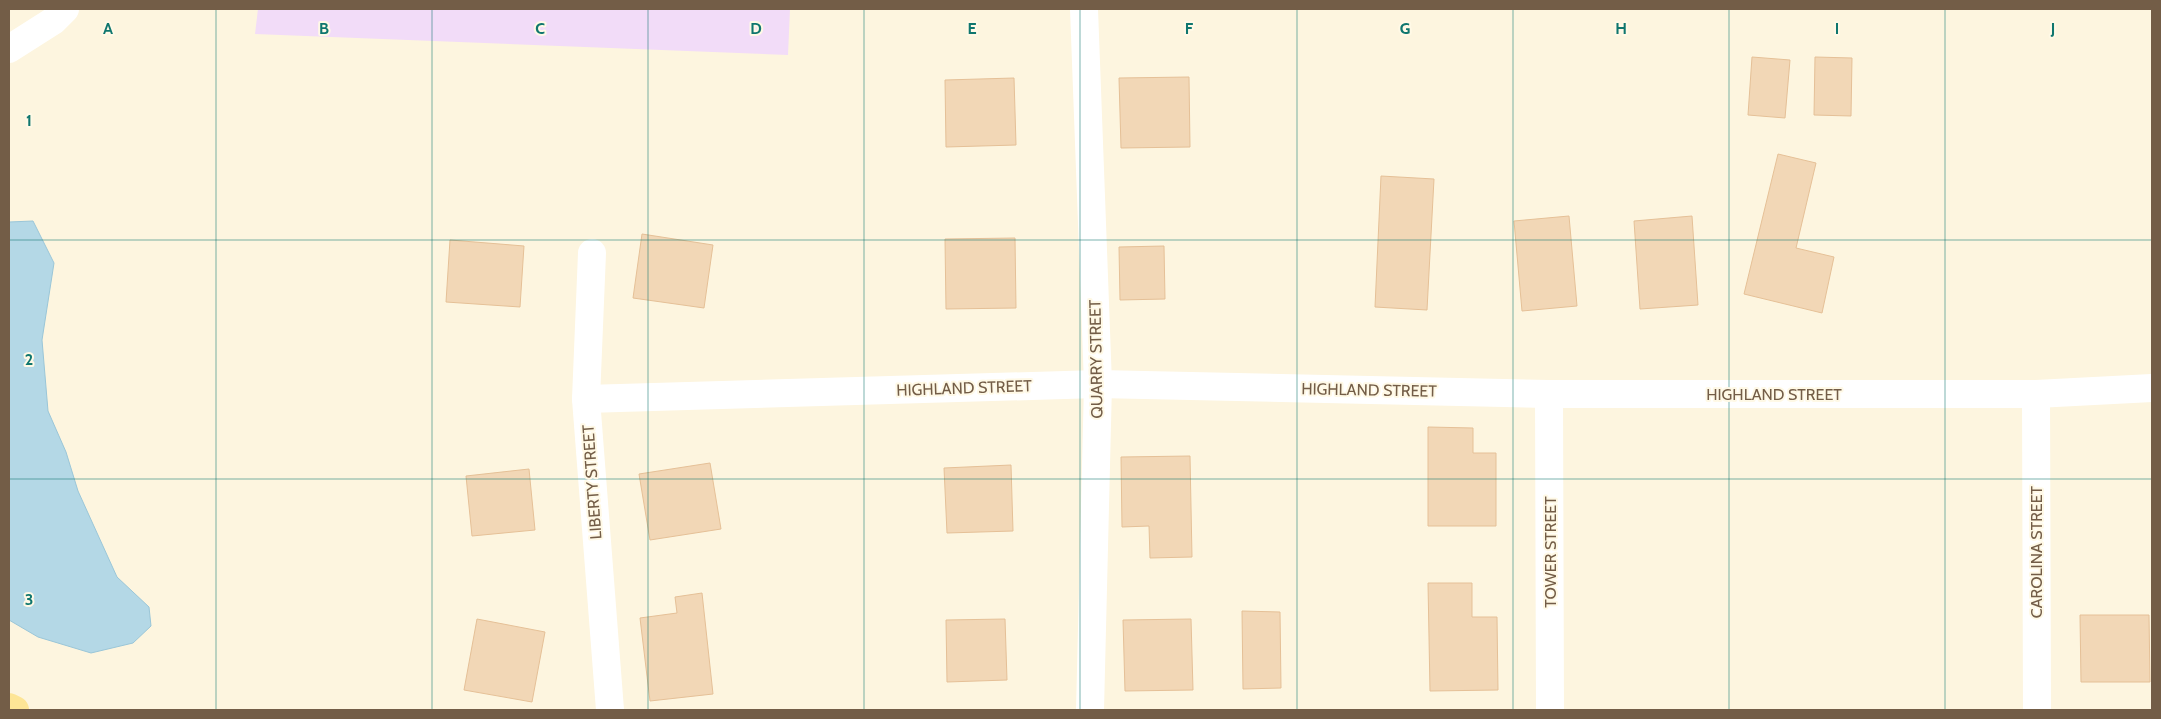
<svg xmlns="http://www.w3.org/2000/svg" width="2161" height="719" font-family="Cabin,sans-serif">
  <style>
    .education { fill: #f2dcf8 }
    .water { fill: #b4d8e6; stroke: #9ac6d8 }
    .building { fill: #f2d7b6; stroke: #e5c097 }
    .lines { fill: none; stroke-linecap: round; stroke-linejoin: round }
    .street { stroke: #fff; stroke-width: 28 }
    .secondary { stroke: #fff; stroke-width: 28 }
    .primary { stroke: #fde596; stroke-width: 28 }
    .grid { fill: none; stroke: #0f766e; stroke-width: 1; stroke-opacity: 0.55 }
    .labels { text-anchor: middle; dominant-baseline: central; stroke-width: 4; stroke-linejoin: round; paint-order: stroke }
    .street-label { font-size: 16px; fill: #735d47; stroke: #fff9e6 }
    .grid-label { font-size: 16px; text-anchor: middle; font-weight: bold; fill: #0f766e; stroke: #fff9e6; stroke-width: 4; stroke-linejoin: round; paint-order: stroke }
  </style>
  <rect width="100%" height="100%" fill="#fdf5df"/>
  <!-- education -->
  <polygon class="education" points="258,9 790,9 788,55 255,34"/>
  <!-- water -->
  <polygon class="water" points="33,221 54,263 42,340 48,411 66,452 78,491 117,577 149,607 151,626 133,643 91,653 38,637 9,620 9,222"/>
  <!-- building -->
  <g class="building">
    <polygon points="1752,57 1790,60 1785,118 1748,115"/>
    <polygon points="1815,57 1852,58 1851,116 1814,115"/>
    <polygon points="1189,77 1190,147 1121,148 1119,78"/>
    <polygon points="1014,78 1016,145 946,147 945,80"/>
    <polygon points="1778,154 1816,163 1796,248 1834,257 1822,313 1744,294"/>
    <polygon points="1381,176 1434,179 1427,310 1375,307"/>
    <polygon points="1569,216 1577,306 1522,311 1514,221"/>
    <polygon points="1692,216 1698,305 1640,309 1634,221"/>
    <polygon points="642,234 713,245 704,308 633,298"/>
    <polygon points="1015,238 1016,308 946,309 945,239"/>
    <polygon points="450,240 524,246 520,307 446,302"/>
    <polygon points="1164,246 1165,299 1120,300 1119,247"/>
    <polygon points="1428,427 1473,428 1473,453 1496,453 1496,526 1428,526"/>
    <polygon points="1190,456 1192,557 1150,558 1149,526 1122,527 1121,457"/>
    <polygon points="710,463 721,529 650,540 639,474"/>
    <polygon points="1011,465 1013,531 947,533 944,468"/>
    <polygon points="529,469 535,530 472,536 466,476"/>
    <polygon points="1428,583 1472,583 1472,617 1497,617 1498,690 1430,691"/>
    <polygon points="702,593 713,694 650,701 640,618 677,613 675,597"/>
    <polygon points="1242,611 1280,612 1281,688 1243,689"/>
    <polygon points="2080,615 2149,615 2150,682 2081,682"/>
    <polygon points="477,619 545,632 532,702 464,690"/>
    <polygon points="1005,619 1007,680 947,682 946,620"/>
    <polygon points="1191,619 1193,690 1125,691 1123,620"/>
  </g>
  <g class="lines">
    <!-- street -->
    <g class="street">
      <polyline points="9,49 53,21 65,9"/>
      <polyline points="592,253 586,399 610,710"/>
      <polyline points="1549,394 1550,710"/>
      <polyline points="2036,394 2037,710"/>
      <polyline points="586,399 1098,384 1549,394 2036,394 2152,388"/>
    </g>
    <!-- secondary -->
    <polyline class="secondary" points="1084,9 1098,384 1090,710"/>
    <!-- primary -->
    <polyline class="primary" points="9,707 15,710"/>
  </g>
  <!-- grid -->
  <path class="grid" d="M216,9V710M432,9V710M648,9V710M864,9V710M1080,9V710M1297,9V710M1513,9V710M1729,9V710M1945,9V710M9,240H2152M9,479H2152"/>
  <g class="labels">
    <!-- street labels -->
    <g class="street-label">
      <text transform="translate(1096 359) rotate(-91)">QUARRY STREET</text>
      <text transform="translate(964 388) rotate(-2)">HIGHLAND STREET</text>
      <text transform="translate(1369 390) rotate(1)">HIGHLAND STREET</text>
      <text x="1774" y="394">HIGHLAND STREET</text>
      <text transform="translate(592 482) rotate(-94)">LIBERTY STREET</text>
      <text transform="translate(1550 552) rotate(-90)">TOWER STREET</text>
      <text transform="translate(2036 552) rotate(-90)">CAROLINA STREET</text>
    </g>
  </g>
  <g class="grid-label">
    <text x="108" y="34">A</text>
    <text x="324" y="34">B</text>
    <text x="540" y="34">C</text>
    <text x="756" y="34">D</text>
    <text x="972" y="34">E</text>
    <text x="1189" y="34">F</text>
    <text x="1405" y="34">G</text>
    <text x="1621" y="34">H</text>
    <text x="1837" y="34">I</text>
    <text x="2053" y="34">J</text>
    <text x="29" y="126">1</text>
    <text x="29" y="365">2</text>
    <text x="29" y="605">3</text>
  </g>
  <!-- border -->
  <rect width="2161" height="719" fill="none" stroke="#735d47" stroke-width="20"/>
</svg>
